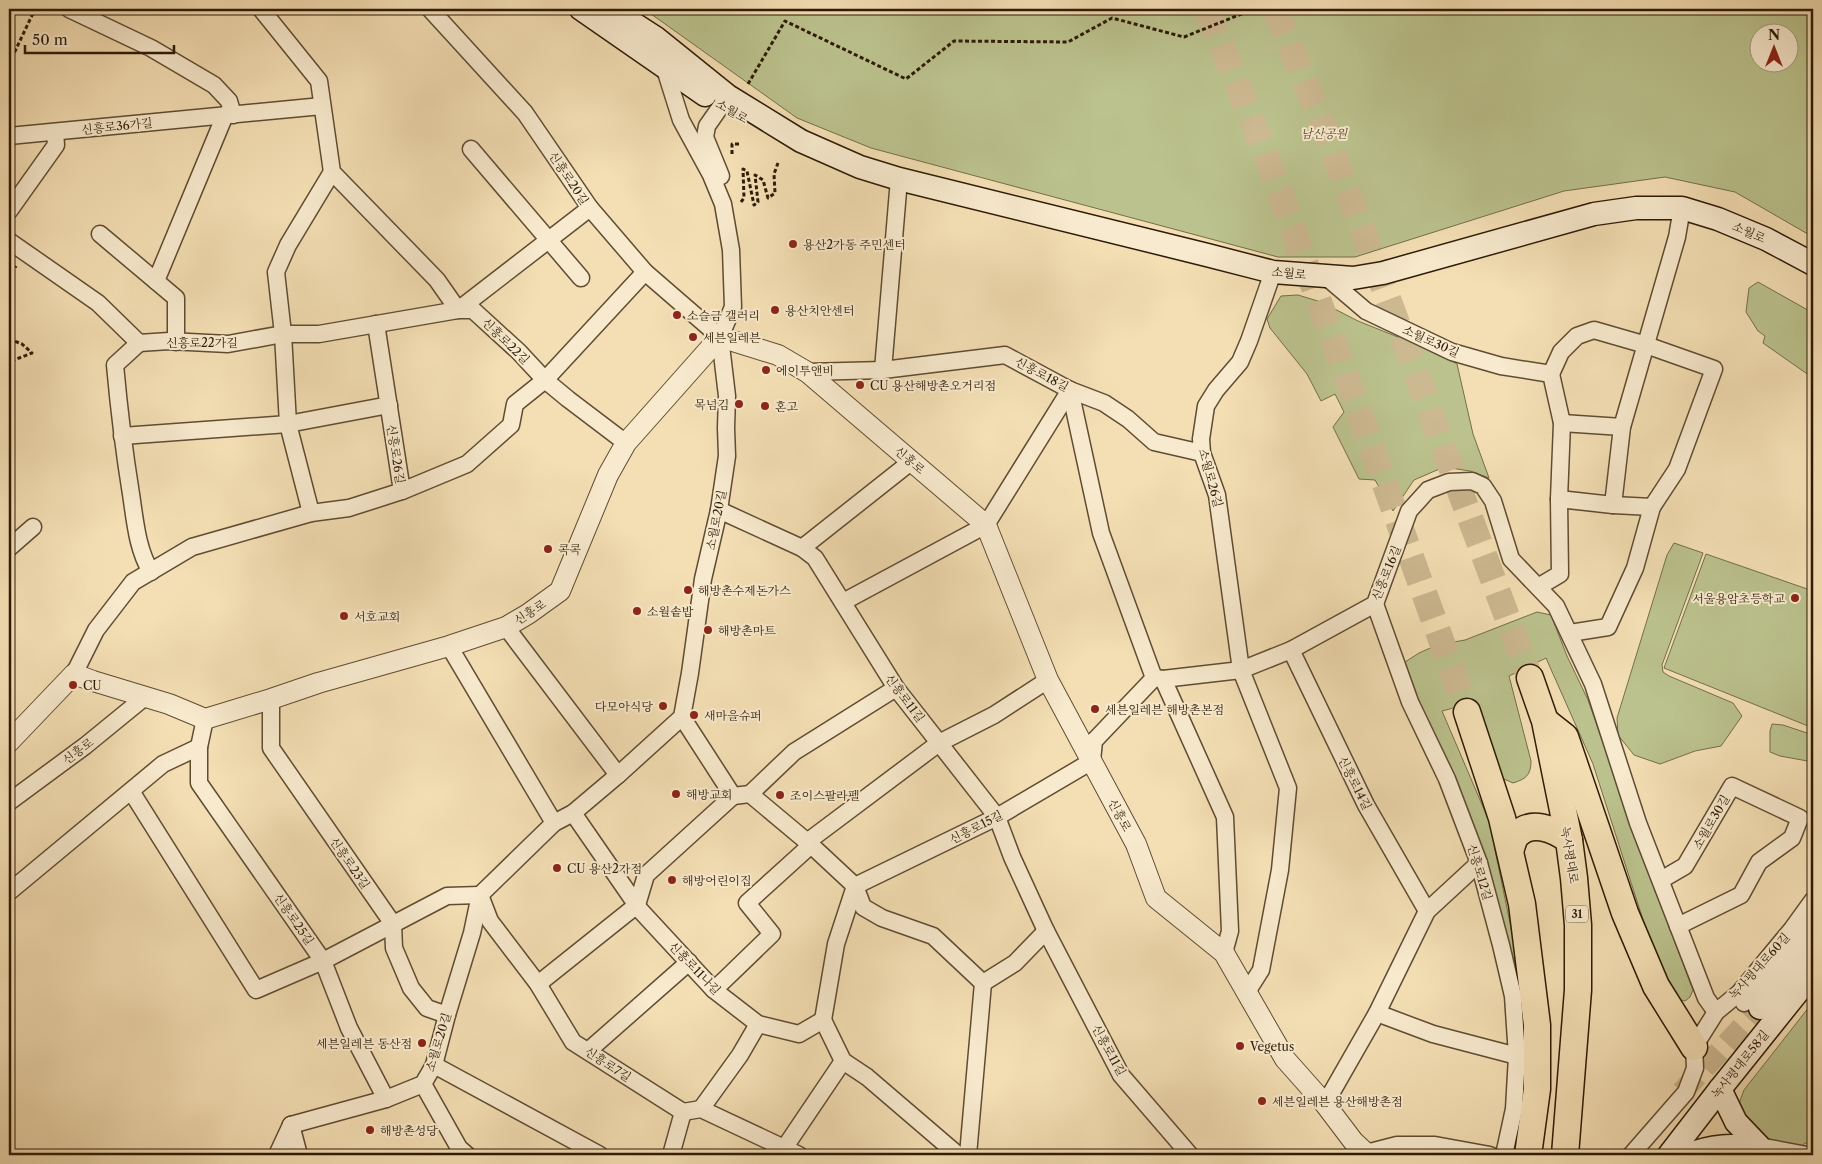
<svg xmlns="http://www.w3.org/2000/svg" width="1822" height="1164" font-family="'Libre Caslon Text','Noto Serif KR',serif">
  <style>
    .green { fill: #bbc28d; stroke: #746e4a; fill-rule: evenodd }
    .lines { fill: none; stroke-linecap: round; stroke-linejoin: round }
    .secondary-tunnel { stroke: #ccb891; stroke-width: 22; stroke-dasharray: 22 11; stroke-linecap: butt }
    .primary-tunnel { stroke: #ccb891; stroke-width: 26; stroke-dasharray: 26 13; stroke-linecap: butt }
    .minor-casing { stroke: #5f4c32; stroke-width: 19 }
    .tertiary-casing { stroke: #5f4c32; stroke-width: 22 }
    .secondary-casing { stroke: #2d1b06; stroke-width: 25 }
    .primary-casing { stroke: #2d1b06; stroke-width: 29 }
    .path { stroke: #2d1b06; stroke-width: 3; stroke-dasharray: 4 2.5; stroke-linecap: butt }
    .minor { stroke: #f8eace; stroke-width: 16 }
    .tertiary { stroke: #f8eace; stroke-width: 20 }
    .secondary { stroke: #f8eace; stroke-width: 22 }
    .primary { stroke: #f4dfb4; stroke-width: 26 }
    .poi-dot { fill: #8f2418; stroke: #f8eace; stroke-width: 2 }
    .labels { text-anchor: middle; dominant-baseline: central; stroke-width: 4; stroke-linejoin: round; paint-order: stroke }
    .shield { fill: #f8eace; stroke: #6a5942; stroke-width: 1 }
    .shield-label { font-size: 11px; font-weight: bold; fill: #2d1b06 }
    .street-label { font-size: 12px; fill: #2d1b06; stroke: #f8eace }
    .park-label { font-size: 12px; font-style: italic; fill: #584d2e; stroke: #f8eace }
    .poi-label { font-size: 12px; fill: #2d1b06; stroke: #f8eace; text-anchor: start }
  </style>
  <rect width="100%" height="100%" fill="#f4dfb4"/>
  <filter id="stains"><feTurbulence type="fractalNoise" baseFrequency=".004" numOctaves="4"/><feColorMatrix values="0 0 0 0 .2 0 0 0 0 .09 0 0 0 0 .02 0 0 0 .5 -.17"/></filter>
  <radialGradient id="worn" r=".72"><stop offset=".6" stop-color="#630" stop-opacity="0"/><stop offset="1" stop-color="#630" stop-opacity=".3"/></radialGradient>
  <!-- green -->
  <g class="green">
    <path d="M644,9H1813V237L1735,192L1665,177L1564,191L1355,257H1278L871,148L797,118ZM1790,32V62H1760V32Z"/>
    <polygon points="1758,282 1813,313 1813,378 1763,343 1765,336 1758,331 1746,312 1749,288"/>
    <polygon points="1298,295 1321,302 1358,321 1440,354 1457,364 1473,434 1489,478 1470,471 1444,467 1414,480 1393,511 1375,480 1359,479 1333,427 1344,412 1335,394 1321,401 1307,374 1270,328 1267,319 1281,296"/>
    <polygon points="1674,543 1703,553 1662,665 1663,672 1669,676 1733,703 1742,716 1721,746 1695,751 1660,764 1634,755 1618,735 1617,718 1667,555"/>
    <polygon points="1706,554 1813,591 1813,728 1664,668"/>
    <path d="M1537,612L1551,615L1567,656L1588,700L1649,874L1693,990L1690,997L1685,1001L1677,999L1653,951L1593,764L1546,658L1509,676L1531,761C1531,775 1526,779 1513,783L1504,779L1497,768L1476,702L1442,711L1489,821L1515,947V962L1512,959L1405,662L1419,653L1437,645L1465,640Z"/>
    <polygon points="1772,724 1783,725 1813,735 1813,762 1780,756 1770,752 1770,731"/>
    <polygon points="1813,1002 1813,1144 1805,1143 1801,1148 1764,1139 1737,1109 1744,1090"/>
  </g>
  <g class="lines">
    <!-- secondary-tunnel -->
    <polyline class="secondary-tunnel" points="1682,1092 1760,1008"/>
    <!-- primary-tunnel -->
    <g class="primary-tunnel">
      <polyline points="1207,9 1264,149 1467,712"/>
      <polyline points="1275,9 1324,128 1530,678"/>
    </g>
    <defs>
      <g id="minor">
        <polyline points="69,9 151,48 214,85 229,101 233,115"/>
        <polyline points="261,9 319,81 332,172 437,280 458,310 473,310 519,352 545,380 568,399 626,443"/>
        <polyline points="430,9 525,113 590,208 645,272 720,337"/>
        <polyline points="9,136 322,106"/>
        <polyline points="471,149 581,278"/>
        <polyline points="721,176 705,137 707,126 728,96"/>
        <polyline points="9,211 56,145 55,132"/>
        <polyline points="100,234 176,298 176,342"/>
        <polyline points="9,241 98,303 139,343 169,341 228,344 283,334 319,334 458,310 590,208"/>
        <polyline points="1325,276 1366,311 1452,352 1501,366 1551,374 1562,423 1559,499 1560,574 1538,587"/>
        <polyline points="156,281 225,115"/>
        <path d="M139,343L115,365C119,409 124,451 131,494C135,520 137,549 151,572"/>
        <polyline points="883,370 899,179"/>
        <polyline points="807,372 883,370 1005,355 1070,390 1104,403 1128,419 1154,442 1202,453"/>
        <polyline points="1551,374 1561,352 1577,336 1594,330 1646,345 1714,369 1677,469 1652,507"/>
        <polyline points="1070,390 1101,533 1154,678"/>
        <polyline points="1562,423 1622,427"/>
        <polyline points="122,436 288,424 389,405"/>
        <polyline points="402,491 467,464 511,425 515,404 545,380 645,272"/>
        <polyline points="1559,499 1613,505 1652,507 1635,568 1608,627 1570,633"/>
        <polyline points="1613,505 1622,427 1677,237 1682,208"/>
        <polyline points="719,510 802,548 815,558 896,688 997,817 1012,857 1046,931 1121,1075 1190,1155"/>
        <polyline points="311,513 288,424 283,334 276,272 288,245 332,172"/>
        <polyline points="9,548 33,527"/>
        <polyline points="802,548 912,461"/>
        <polyline points="843,602 986,525 1070,390"/>
        <polyline points="1375,604 1410,702 1447,779 1479,863 1501,945 1513,996 1517,1056 1514,1109 1504,1155"/>
        <polyline points="506,627 618,775"/>
        <polyline points="449,646 554,823"/>
        <polyline points="1291,650 1366,805 1427,911"/>
        <polyline points="74,674 96,630 133,582 192,547 311,513 349,508 402,491 376,324"/>
        <polyline points="1163,679 1225,817 1230,931 1224,953"/>
        <polyline points="271,699 271,748 393,924 394,948 411,988 427,1008 447,1015"/>
        <polyline points="682,717 733,796 750,794 811,845 855,886 863,907 882,918 933,936 983,983 968,1155"/>
        <polyline points="205,719 199,747 199,783 323,961 349,1028 386,1099"/>
        <polyline points="131,791 256,990 323,961 447,896 480,895 490,921 538,984 573,1042 683,1112 701,1109 799,1155"/>
        <polyline points="750,794 794,752 896,688"/>
        <polyline points="9,802 85,746 145,697"/>
        <polyline points="573,813 640,910 714,990 758,1024 799,1034 823,1020 843,1061 867,1077 958,1155"/>
        <polyline points="807,842 939,743 994,715 1048,680"/>
        <polyline points="1661,880 1685,866 1732,786 1800,818 1792,838 1759,862 1741,895 1678,926"/>
        <polyline points="9,892 163,764 199,747"/>
        <polyline points="983,983 1015,963 1046,931"/>
        <polyline points="538,984 637,905 646,875 733,796"/>
        <polyline points="714,990 772,934 747,903 811,845"/>
        <polyline points="1247,992 1261,970 1280,870 1288,788 1241,670 1217,495 1202,453 1201,439 1206,406 1216,390 1240,362 1249,341 1273,272"/>
        <polyline points="1744,1003 1813,924"/>
        <polyline points="1377,1013 1433,1034 1517,1056"/>
        <polyline points="823,1020 836,944 855,886 997,817 1092,761 1094,741 1154,678 1163,679 1241,670 1291,650 1375,604 1409,511 1428,490 1449,482 1472,481 1483,486 1493,501 1511,559 1556,606 1593,684 1638,823 1706,998 1716,1012"/>
        <polyline points="588,1051 689,962"/>
        <polyline points="434,1065 600,1155"/>
        <polyline points="423,1084 459,1148 467,1155"/>
        <polyline points="1325,1104 1377,1013 1427,911 1479,863"/>
        <polyline points="701,1109 740,1055 758,1024"/>
        <polyline points="291,1125 386,1099 423,1084 434,1065 447,1015 472,933 480,895 554,823 573,813 618,775 682,717 690,673 703,579 719,510 727,456 726,428 727,396 720,337 733,307 731,250 723,204 711,175 681,120 664,66"/>
        <polyline points="291,1125 299,1155"/>
        <polyline points="1759,1146 1807,1155"/>
        <polyline points="785,1147 843,1061"/>
        <polyline points="1366,1153 1397,1145 1435,1145 1490,1155"/>
        <polyline points="277,1155 291,1125"/>
        <polyline points="671,1155 683,1112"/>
        <polyline points="1631,1155 1686,1092 1695,1068 1694,1047 1716,1012 1739,993 1792,929 1813,900"/>
      </g>
      <polyline id="tertiary" points="9,742 74,674 93,681 169,704 205,719 271,699 318,683 449,646 506,627 528,614 560,591 608,475 626,443 720,337 778,355 807,372 986,525 1048,680 1136,844 1156,898 1224,953 1285,1059 1325,1104 1353,1141 1366,1153 1366,1155"/>
      <g id="secondary">
        <polyline points="581,9 705,95"/>
        <polyline points="611,9 656,38 728,96 801,141 860,167 899,179 1207,255 1273,272 1353,278 1383,273 1594,214 1636,208 1682,208 1718,219 1766,239 1813,264"/>
        <polyline points="1760,1008 1813,942"/>
        <polyline points="1669,1155 1720,1089 1813,973"/>
        <path d="M1687,1155C1712,1145 1733,1145 1759,1146L1736,1122L1720,1089"/>
      </g>
      <g id="primary">
        <polyline points="1530,678 1545,721 1569,840 1574,878 1578,925 1578,990 1565,1155"/>
        <polyline points="1467,712 1502,818 1522,904 1537,1025 1537,1089 1528,1155"/>
        <polyline points="1546,722 1565,737 1625,913 1656,986 1694,1047"/>
        <path d="M1510,851C1512,846 1513,840 1516,836C1530,819 1554,829 1569,840"/>
      </g>
    </defs>
    <!-- minor casing -->
    <use href="#minor" class="minor-casing"/>
    <!-- tertiary casing -->
    <use href="#tertiary" class="tertiary-casing"/>
    <!-- secondary casing -->
    <use href="#secondary" class="secondary-casing"/>
    <!-- primary casing -->
    <use href="#primary" class="primary-casing"/>
    <!-- path -->
    <g class="path">
      <polyline points="9,64 35,9"/>
      <polyline points="748,84 785,21 906,79 954,41 1068,42 1112,18 1184,37 1254,9"/>
      <polyline points="732,154 732,144 740,144"/>
      <polyline points="741,202 744,198 743,169 747,171 754,205 758,202 755,175 763,180 768,198 775,193 774,174 778,163"/>
      <polyline points="9,279 16,266"/>
      <polyline points="9,339 22,344 32,353 9,362"/>
    </g>
    <!-- minor -->
    <use href="#minor" class="minor"/>
    <!-- tertiary -->
    <use href="#tertiary" class="tertiary"/>
    <!-- secondary -->
    <use href="#secondary" class="secondary"/>
    <!-- primary -->
    <use href="#primary" class="primary"/>
  </g>
  <!-- markers -->
  <g class="poi-dot">
    <circle cx="793" cy="244" r="5"/>
    <circle cx="775" cy="310" r="5"/>
    <circle cx="677" cy="315" r="5"/>
    <circle cx="693" cy="337" r="5"/>
    <circle cx="766" cy="370" r="5"/>
    <circle cx="860" cy="385" r="5"/>
    <circle cx="739" cy="404" r="5"/>
    <circle cx="765" cy="406" r="5"/>
    <circle cx="548" cy="549" r="5"/>
    <circle cx="688" cy="590" r="5"/>
    <circle cx="1795" cy="598" r="5"/>
    <circle cx="637" cy="611" r="5"/>
    <circle cx="344" cy="616" r="5"/>
    <circle cx="708" cy="630" r="5"/>
    <circle cx="73" cy="685" r="5"/>
    <circle cx="663" cy="706" r="5"/>
    <circle cx="1095" cy="709" r="5"/>
    <circle cx="694" cy="715" r="5"/>
    <circle cx="676" cy="794" r="5"/>
    <circle cx="780" cy="795" r="5"/>
    <circle cx="557" cy="868" r="5"/>
    <circle cx="672" cy="880" r="5"/>
    <circle cx="422" cy="1043" r="5"/>
    <circle cx="1240" cy="1046" r="5"/>
    <circle cx="1262" cy="1101" r="5"/>
    <circle cx="370" cy="1130" r="5"/>
  </g>
  <g class="labels">
    <!-- shield labels -->
    <rect class="shield" x="1566" y="905.5" width="22" height="17" rx="4"/>
    <g class="shield-label">
      <text x="1577" y="914">31</text>
    </g>
    <!-- street labels -->
    <g class="street-label">
      <text transform="translate(732 111) rotate(30)">소월로</text>
      <text transform="translate(117 126) rotate(-6)">신흥로36가길</text>
      <text transform="translate(569 178) rotate(56)">신흥로20길</text>
      <text transform="translate(1749 232) rotate(23)">소월로</text>
      <text transform="translate(1289 273) rotate(6)">소월로</text>
      <text transform="translate(506 341) rotate(44)">신흥로22길</text>
      <text transform="translate(1431 341) rotate(24)">소월로30길</text>
      <text x="202" y="342">신흥로22가길</text>
      <text transform="translate(1042 374) rotate(28)">신흥로18길</text>
      <text transform="translate(396 454) rotate(81)">신흥로26길</text>
      <text transform="translate(910 460) rotate(40)">신흥로</text>
      <text transform="translate(1211 478) rotate(75)">소월로26길</text>
      <text transform="translate(716 520) rotate(-79)">소월로20길</text>
      <text transform="translate(1386 573) rotate(-68)">신흥로16길</text>
      <text transform="translate(530 612) rotate(-33)">신흥로</text>
      <text transform="translate(905 698) rotate(53)">신흥로11길</text>
      <text transform="translate(78 751) rotate(-37)">신흥로</text>
      <text transform="translate(1355 783) rotate(63)">신흥로14길</text>
      <text transform="translate(1120 815) rotate(62)">신흥로</text>
      <text transform="translate(1711 822) rotate(-60)">소월로30길</text>
      <text transform="translate(976 827) rotate(-27)">신흥로15길</text>
      <text transform="translate(1570 855) rotate(81)">녹사평대로</text>
      <text transform="translate(350 863) rotate(55)">신흥로23길</text>
      <text transform="translate(1480 872) rotate(73)">신흥로12길</text>
      <text transform="translate(294 919) rotate(55)">신흥로25길</text>
      <text transform="translate(1759 966) rotate(-48)">녹사평대로60길</text>
      <text transform="translate(695 968) rotate(46)">신흥로11나길</text>
      <text transform="translate(438 1042) rotate(-73)">소월로20길</text>
      <text transform="translate(1109 1050) rotate(61)">신흥로11길</text>
      <text transform="translate(608 1064) rotate(33)">신흥로7길</text>
      <text transform="translate(1740 1064) rotate(-51)">녹사평대로58길</text>
    </g>
    <!-- park labels -->
    <g class="park-label">
      <text x="1324" y="133">남산공원</text>
    </g>
    <!-- poi labels -->
    <g class="poi-label">
      <text x="803" y="244">용산2가동 주민센터</text>
      <text x="785" y="310">용산치안센터</text>
      <text x="687" y="315">소슬금 갤러리</text>
      <text x="703" y="337">세븐일레븐</text>
      <text x="776" y="370">에이투앤비</text>
      <text x="870" y="385">CU 용산해방촌오거리점</text>
      <text x="729" y="404" text-anchor="end">목넘김</text>
      <text x="775" y="406">혼고</text>
      <text x="558" y="549">콕콕</text>
      <text x="698" y="590">해방촌수제돈가스</text>
      <text x="1785" y="598" text-anchor="end">서울용암초등학교</text>
      <text x="647" y="611">소월솥밥</text>
      <text x="354" y="616">서호교회</text>
      <text x="718" y="630">해방촌마트</text>
      <text x="83" y="685">CU</text>
      <text x="653" y="706" text-anchor="end">다모아식당</text>
      <text x="1105" y="709">세븐일레븐 해방촌본점</text>
      <text x="704" y="715">새마을슈퍼</text>
      <text x="686" y="794">해방교회</text>
      <text x="790" y="795">조이스팔라펠</text>
      <text x="567" y="868">CU 용산2가점</text>
      <text x="682" y="880">해방어린이집</text>
      <text x="412" y="1043" text-anchor="end">세븐일레븐 동산점</text>
      <text x="1250" y="1046">Vegetus</text>
      <text x="1272" y="1101">세븐일레븐 용산해방촌점</text>
      <text x="380" y="1130">해방촌성당</text>
    </g>
  </g>
  <!-- margin -->
  <rect width="1822" height="1164" fill="none" stroke="#f4dfb4" stroke-width="30"/>
  <rect x="10" y="10" width="1802" height="1144" fill="none" stroke="#2d1b06" stroke-width="2.5"/>
  <rect x="15" y="15" width="1792" height="1134" fill="none" stroke="#2d1b06"/>
  <!-- north arrow -->
  <g transform="translate(1774 48)"><circle r="24" fill="#f8eace" stroke="#a7977e"/>
  <path d="M0-4L9 19L0 12L-9 19Z" fill="#8f2418"/>
  <text y="-8" font-size="14" font-weight="bold" text-anchor="middle" fill="#2d1b06">N</text>
  </g>
  <!-- scale -->
  <path d="M25 45v8h149v-8" fill="none" stroke="#2d1b06" stroke-width="2.5"/>
  <text x="32" y="45" font-size="15" fill="#2d1b06" stroke="#f8eace" stroke-width="4" paint-order="stroke">50 m</text>
  <rect width="100%" height="100%" filter="url(#stains)"/>
  <rect width="100%" height="100%" fill="url(#worn)"/>
</svg>
